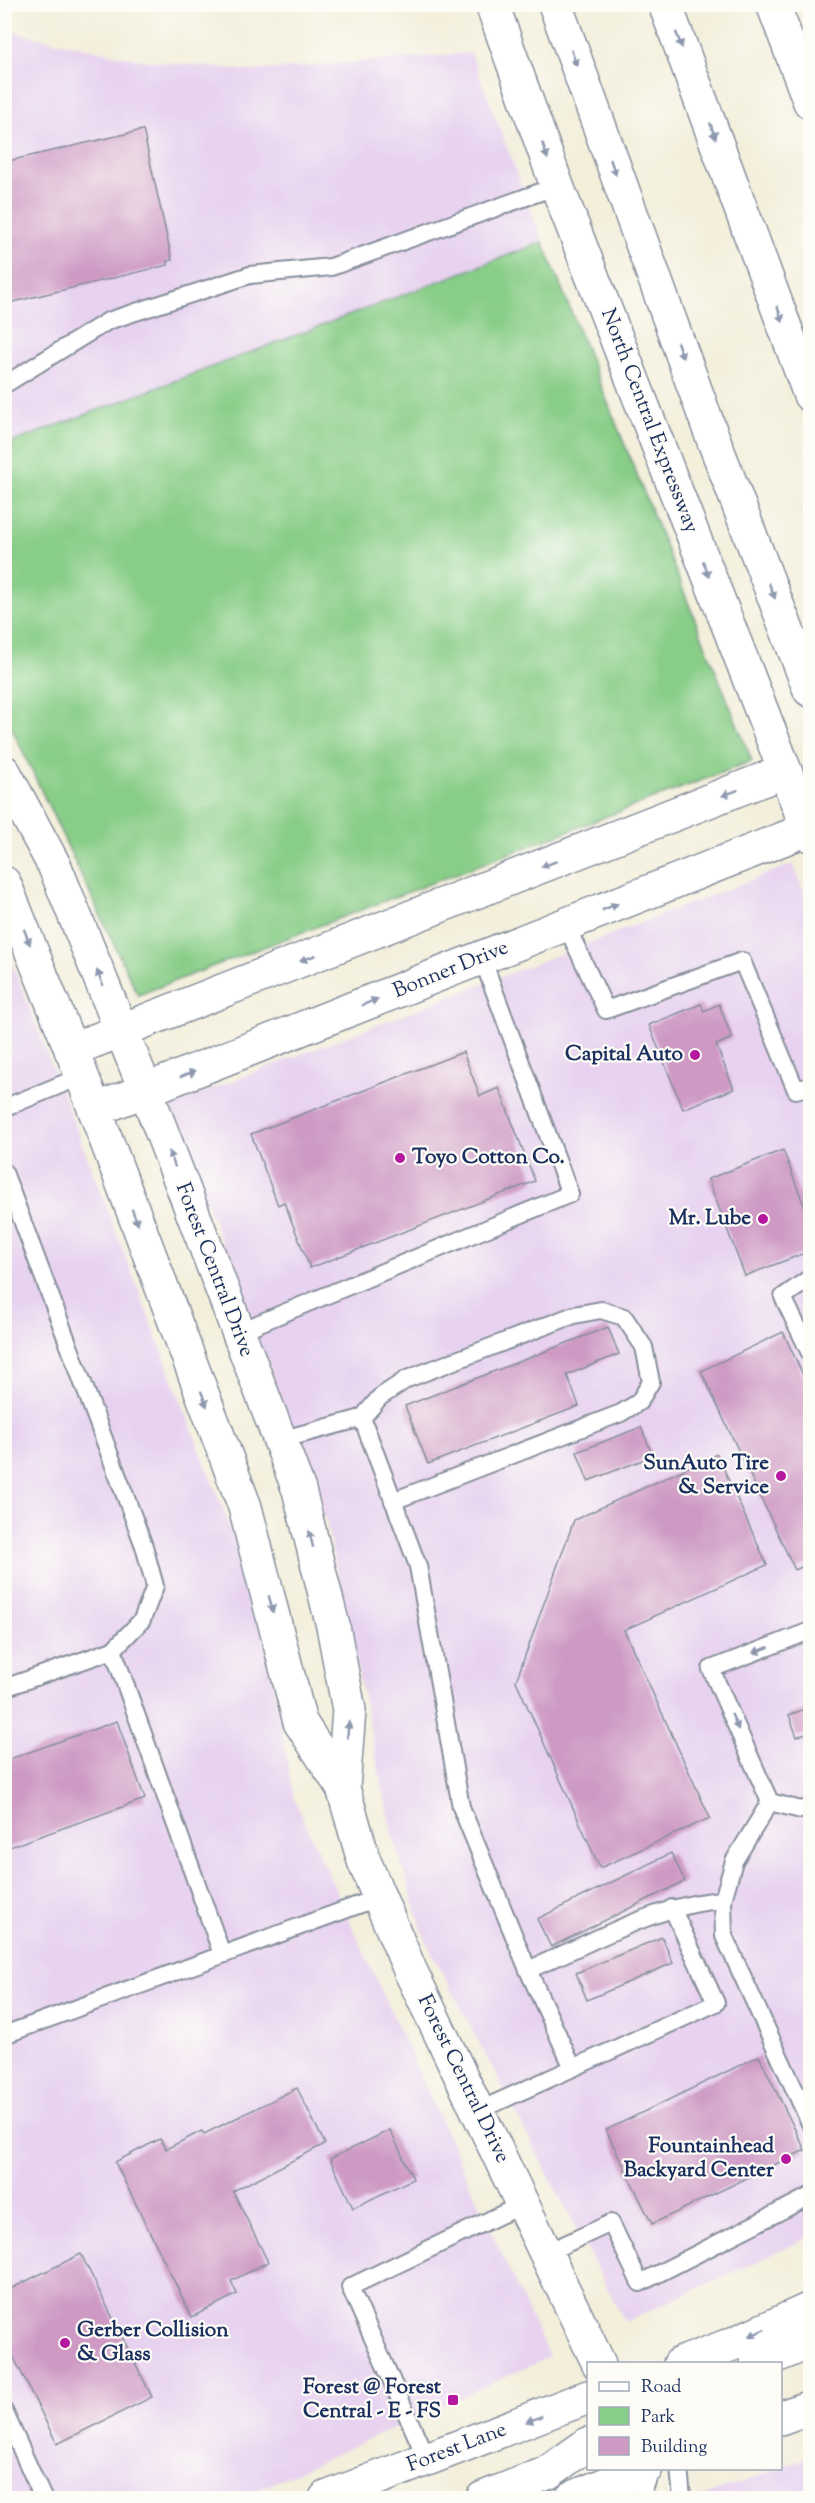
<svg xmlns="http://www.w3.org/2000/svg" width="815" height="2503" font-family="'Sorts Mill Goudy',serif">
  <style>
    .built { fill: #e7d2ef }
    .green { fill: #89ce88; stroke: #527e73; stroke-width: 1.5 }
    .building { fill: #ce9ac4 }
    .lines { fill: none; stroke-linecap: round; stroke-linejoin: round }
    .lane-casing { stroke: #878f9c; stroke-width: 20 }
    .street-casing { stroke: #878f9c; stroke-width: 36 }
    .secondary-casing { stroke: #878f9c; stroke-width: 36 }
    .highway-casing { stroke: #878f9c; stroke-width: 36 }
    .lane { stroke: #fff; stroke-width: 16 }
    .street { stroke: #fff; stroke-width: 33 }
    .secondary { stroke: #fff; stroke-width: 33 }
    .highway { stroke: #fff; stroke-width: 33 }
    .oneway { fill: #8d97ae }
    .poi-dot { fill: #b5179e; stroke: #fdfcf7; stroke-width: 2 }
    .labels { text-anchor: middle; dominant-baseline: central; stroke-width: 4.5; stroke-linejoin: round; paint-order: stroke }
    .street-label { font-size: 21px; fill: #1b2f5e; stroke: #fdfcf7 }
    .poi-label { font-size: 21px; font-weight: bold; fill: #1b2f5e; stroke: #fdfcf7; text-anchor: end }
  </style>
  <rect width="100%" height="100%" fill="#fdfcf7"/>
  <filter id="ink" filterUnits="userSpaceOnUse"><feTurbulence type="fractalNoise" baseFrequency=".0167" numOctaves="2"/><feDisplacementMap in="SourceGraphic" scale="12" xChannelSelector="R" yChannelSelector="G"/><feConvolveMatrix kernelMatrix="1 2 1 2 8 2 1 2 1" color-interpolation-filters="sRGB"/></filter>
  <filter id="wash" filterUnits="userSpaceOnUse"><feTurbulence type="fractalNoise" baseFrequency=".008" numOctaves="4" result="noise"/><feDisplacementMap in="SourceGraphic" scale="24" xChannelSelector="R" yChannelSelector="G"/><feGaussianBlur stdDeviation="1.35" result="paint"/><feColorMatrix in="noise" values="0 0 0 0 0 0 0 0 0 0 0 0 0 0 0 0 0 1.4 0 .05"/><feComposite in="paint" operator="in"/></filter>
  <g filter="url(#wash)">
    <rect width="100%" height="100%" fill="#f3efdb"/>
    <!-- built -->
    <g class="built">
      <polygon points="5,28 21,34 142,60 252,71 471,53 543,242 5,445"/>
      <polygon points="793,864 810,909 810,2237 625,2322 425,1939 392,1833 326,1521 170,1105"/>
      <polygon points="4,942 257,1597 294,1799 549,2357 240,2498 5,2498"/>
      <polygon points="810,2455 810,2498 699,2498 780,2468"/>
    </g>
    <!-- green -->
    <polygon class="green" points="543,242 752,761 138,995 5,714 5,445"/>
    <g id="blocks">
      <!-- building -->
      <g class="building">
        <polygon points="143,130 172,260 167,261 168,265 4,304 4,162"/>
        <polygon points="701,1004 704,1011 719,1004 732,1038 716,1045 734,1089 683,1109 649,1025"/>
        <polygon points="463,1052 480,1096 499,1088 535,1181 310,1268 284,1202 278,1205 251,1134"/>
        <polygon points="783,1150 810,1221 810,1251 745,1276 708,1179"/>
        <polygon points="608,1327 619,1354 567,1375 579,1406 428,1464 405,1406"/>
        <polygon points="783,1332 810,1390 810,1563 795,1570 701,1371"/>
        <polygon points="641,1427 653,1456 588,1481 577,1452"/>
        <polygon points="717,1454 767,1565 624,1630 710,1818 600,1868 516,1681 574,1520"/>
        <polygon points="810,1707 810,1731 797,1737 789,1715"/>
        <polygon points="117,1721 145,1799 4,1849 4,1761"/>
        <polygon points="671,1853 685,1881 551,1947 537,1919"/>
        <polygon points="662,1937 673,1963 587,2000 576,1973"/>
        <polygon points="759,2056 805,2150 652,2224 606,2130"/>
        <polygon points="297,2088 325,2144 233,2191 268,2262 231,2281 237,2294 192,2317 115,2162 160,2139 166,2149 202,2131 204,2134"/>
        <polygon points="390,2130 413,2179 353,2208 330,2159"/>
        <polygon points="81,2254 152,2397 57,2444 4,2338 4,2292"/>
      </g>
    </g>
  </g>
  <g filter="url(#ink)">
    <use href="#blocks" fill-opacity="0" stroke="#878f9c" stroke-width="1.5"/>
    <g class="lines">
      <defs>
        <g id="lane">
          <polyline points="4,385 108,321 250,275 331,267 557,186"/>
          <polyline points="566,925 606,1010 742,961 796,1090 810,1086"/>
          <polyline points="4,1108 82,1076"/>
          <polyline points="4,1172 144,1546 155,1586 142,1620 113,1650"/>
          <polyline points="810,1278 783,1297 810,1353"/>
          <polyline points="238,1332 570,1194 482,958"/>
          <polyline points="362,1418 380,1397 407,1379 574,1315 601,1310 624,1317 644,1347 651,1382 639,1402 621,1413 393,1501"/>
          <polyline points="280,1440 362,1418 418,1566 461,1807 528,1970 573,2068 478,2111"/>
          <polyline points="4,1688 113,1650 222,1954"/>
          <polyline points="770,1802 734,1861 723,1900 724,1936 810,2123"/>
          <polyline points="770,1802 711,1669 810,1631"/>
          <polyline points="770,1802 801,1810 810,1807"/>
          <path d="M528,1970C589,1944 657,1904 723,1900"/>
          <polyline points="4,2035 380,1897"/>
          <polyline points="573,2068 716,2003 672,1908"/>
          <polyline points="546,2253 611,2223 640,2283 810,2196"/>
          <polyline points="4,2411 43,2498"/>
          <polyline points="427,2460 350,2287 523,2204"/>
          <polyline points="679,2468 682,2498"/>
          <polyline points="641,2498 652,2468"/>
        </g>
        <g id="street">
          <polyline points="4,772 55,867 146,1091 299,1490 333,1626 349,1710 343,1788"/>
          <polyline points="4,883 82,1076 245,1507 300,1722 343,1788 364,1861 410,1970 599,2364"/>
          <polyline points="71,1050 785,771"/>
          <polyline points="95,1110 808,829"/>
        </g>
        <g id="secondary">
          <polyline points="492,4 557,186 810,835"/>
          <polyline points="680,2364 735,2343 810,2309"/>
          <polyline points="757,2364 810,2342"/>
          <polyline points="780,2418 810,2407"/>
          <polyline points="326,2498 588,2397"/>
          <polyline points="483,2498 547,2473 588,2444"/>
          <polyline points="572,2498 646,2468"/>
        </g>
        <g id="highway">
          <polyline points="555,4 709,428 810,690"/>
          <polyline points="665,4 810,395"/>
          <polyline points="773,4 810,102"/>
        </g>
      </defs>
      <!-- lane casing -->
      <use href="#lane" class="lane-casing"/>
      <!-- street casing -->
      <use href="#street" class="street-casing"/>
      <!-- secondary casing -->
      <use href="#secondary" class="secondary-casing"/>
      <!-- highway casing -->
      <use href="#highway" class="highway-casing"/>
      <!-- lane -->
      <use href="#lane" class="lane"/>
      <!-- street -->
      <use href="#street" class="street"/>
      <!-- secondary -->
      <use href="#secondary" class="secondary"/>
      <!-- highway -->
      <use href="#highway" class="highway"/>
    </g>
    <!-- one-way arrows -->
    <defs><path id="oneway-solid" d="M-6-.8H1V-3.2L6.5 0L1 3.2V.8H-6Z" transform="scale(1.5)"/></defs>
    <g class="oneway">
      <use href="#oneway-solid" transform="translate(679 40) rotate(69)"/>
      <use href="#oneway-solid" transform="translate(574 58) rotate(71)"/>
      <use href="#oneway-solid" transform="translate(713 131) rotate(70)"/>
      <use href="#oneway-solid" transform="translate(545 151) rotate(71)"/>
      <use href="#oneway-solid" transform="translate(613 167) rotate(70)"/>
      <use href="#oneway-solid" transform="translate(780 314) rotate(70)"/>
      <use href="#oneway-solid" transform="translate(680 350) rotate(70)"/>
      <use href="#oneway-solid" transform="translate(706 569) rotate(69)"/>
      <use href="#oneway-solid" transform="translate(772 591) rotate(69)"/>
      <use href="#oneway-solid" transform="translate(730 793) rotate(159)"/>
      <use href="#oneway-solid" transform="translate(549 864) rotate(159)"/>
      <use href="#oneway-solid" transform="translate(610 907) rotate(-22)"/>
      <use href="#oneway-solid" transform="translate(27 937) rotate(69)"/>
      <use href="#oneway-solid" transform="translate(308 958) rotate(159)"/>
      <use href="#oneway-solid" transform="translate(100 978) rotate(-112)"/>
      <use href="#oneway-solid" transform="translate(370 1002) rotate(-22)"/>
      <use href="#oneway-solid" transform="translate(188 1074) rotate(-22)"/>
      <use href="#oneway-solid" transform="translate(172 1159) rotate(-111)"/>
      <use href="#oneway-solid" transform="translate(135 1217) rotate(69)"/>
      <use href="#oneway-solid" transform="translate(204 1399) rotate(69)"/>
      <use href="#oneway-solid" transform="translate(311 1539) rotate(-104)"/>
      <use href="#oneway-solid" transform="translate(271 1604) rotate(75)"/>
      <use href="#oneway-solid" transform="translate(761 1650) rotate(159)"/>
      <use href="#oneway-solid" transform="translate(735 1722) rotate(66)"/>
      <use href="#oneway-solid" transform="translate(348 1730) rotate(-85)"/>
      <use href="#oneway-solid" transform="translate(757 2333) rotate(155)"/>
      <use href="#oneway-solid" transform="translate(534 2419) rotate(159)"/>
    </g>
  </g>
  <!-- markers -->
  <g class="poi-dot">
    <circle cx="695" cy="1055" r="6"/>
    <circle cx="400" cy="1158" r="6"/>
    <circle cx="763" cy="1219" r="6"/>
    <circle cx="781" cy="1476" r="6"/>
    <circle cx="786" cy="2159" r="6"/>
    <circle cx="65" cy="2343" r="6"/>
    <rect x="447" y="2394" width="12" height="12" rx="3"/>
  </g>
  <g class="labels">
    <!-- street labels -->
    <g class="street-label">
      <text transform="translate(649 421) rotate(69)">North Central Expressway</text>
      <text transform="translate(451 970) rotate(-22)">Bonner Drive</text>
      <text transform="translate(214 1270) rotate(69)">Forest Central Drive</text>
      <text transform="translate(463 2079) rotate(64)">Forest Central Drive</text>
      <text transform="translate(457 2448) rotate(-21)">Forest Lane</text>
    </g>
    <!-- poi labels -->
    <g class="poi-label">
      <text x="683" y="1055">Capital Auto</text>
      <text x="412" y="1158" text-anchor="start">Toyo Cotton Co.</text>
      <text x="751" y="1219">Mr. Lube</text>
      <text x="769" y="1464">SunAuto Tire<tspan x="769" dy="24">&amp; Service</tspan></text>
      <text x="774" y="2147">Fountainhead<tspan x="774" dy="24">Backyard Center</tspan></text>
      <text x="77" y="2331" text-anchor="start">Gerber Collision<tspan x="77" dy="24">&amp; Glass</tspan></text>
      <text x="441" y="2388">Forest @ Forest<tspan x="441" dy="24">Central - E - FS</tspan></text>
    </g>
  </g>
  <!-- margin -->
  <rect width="815" height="2503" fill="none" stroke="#fdfcf7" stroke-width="24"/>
  <!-- legend -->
  <rect x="587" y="2362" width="195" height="108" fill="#fdfcf7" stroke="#a3aaba" stroke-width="1.5"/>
  <rect x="599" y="2382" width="30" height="9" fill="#ffffff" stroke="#a3aaba" stroke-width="1.5"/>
  <text x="641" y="2392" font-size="18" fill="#1b2f5e">Road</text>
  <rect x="599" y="2407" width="30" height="18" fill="#89ce88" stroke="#a3aaba" stroke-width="1.5"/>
  <text x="641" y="2422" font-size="18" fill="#1b2f5e">Park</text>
  <rect x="599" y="2437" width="30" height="18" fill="#ce9ac4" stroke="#a3aaba" stroke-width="1.5"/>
  <text x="641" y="2452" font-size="18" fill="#1b2f5e">Building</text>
</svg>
